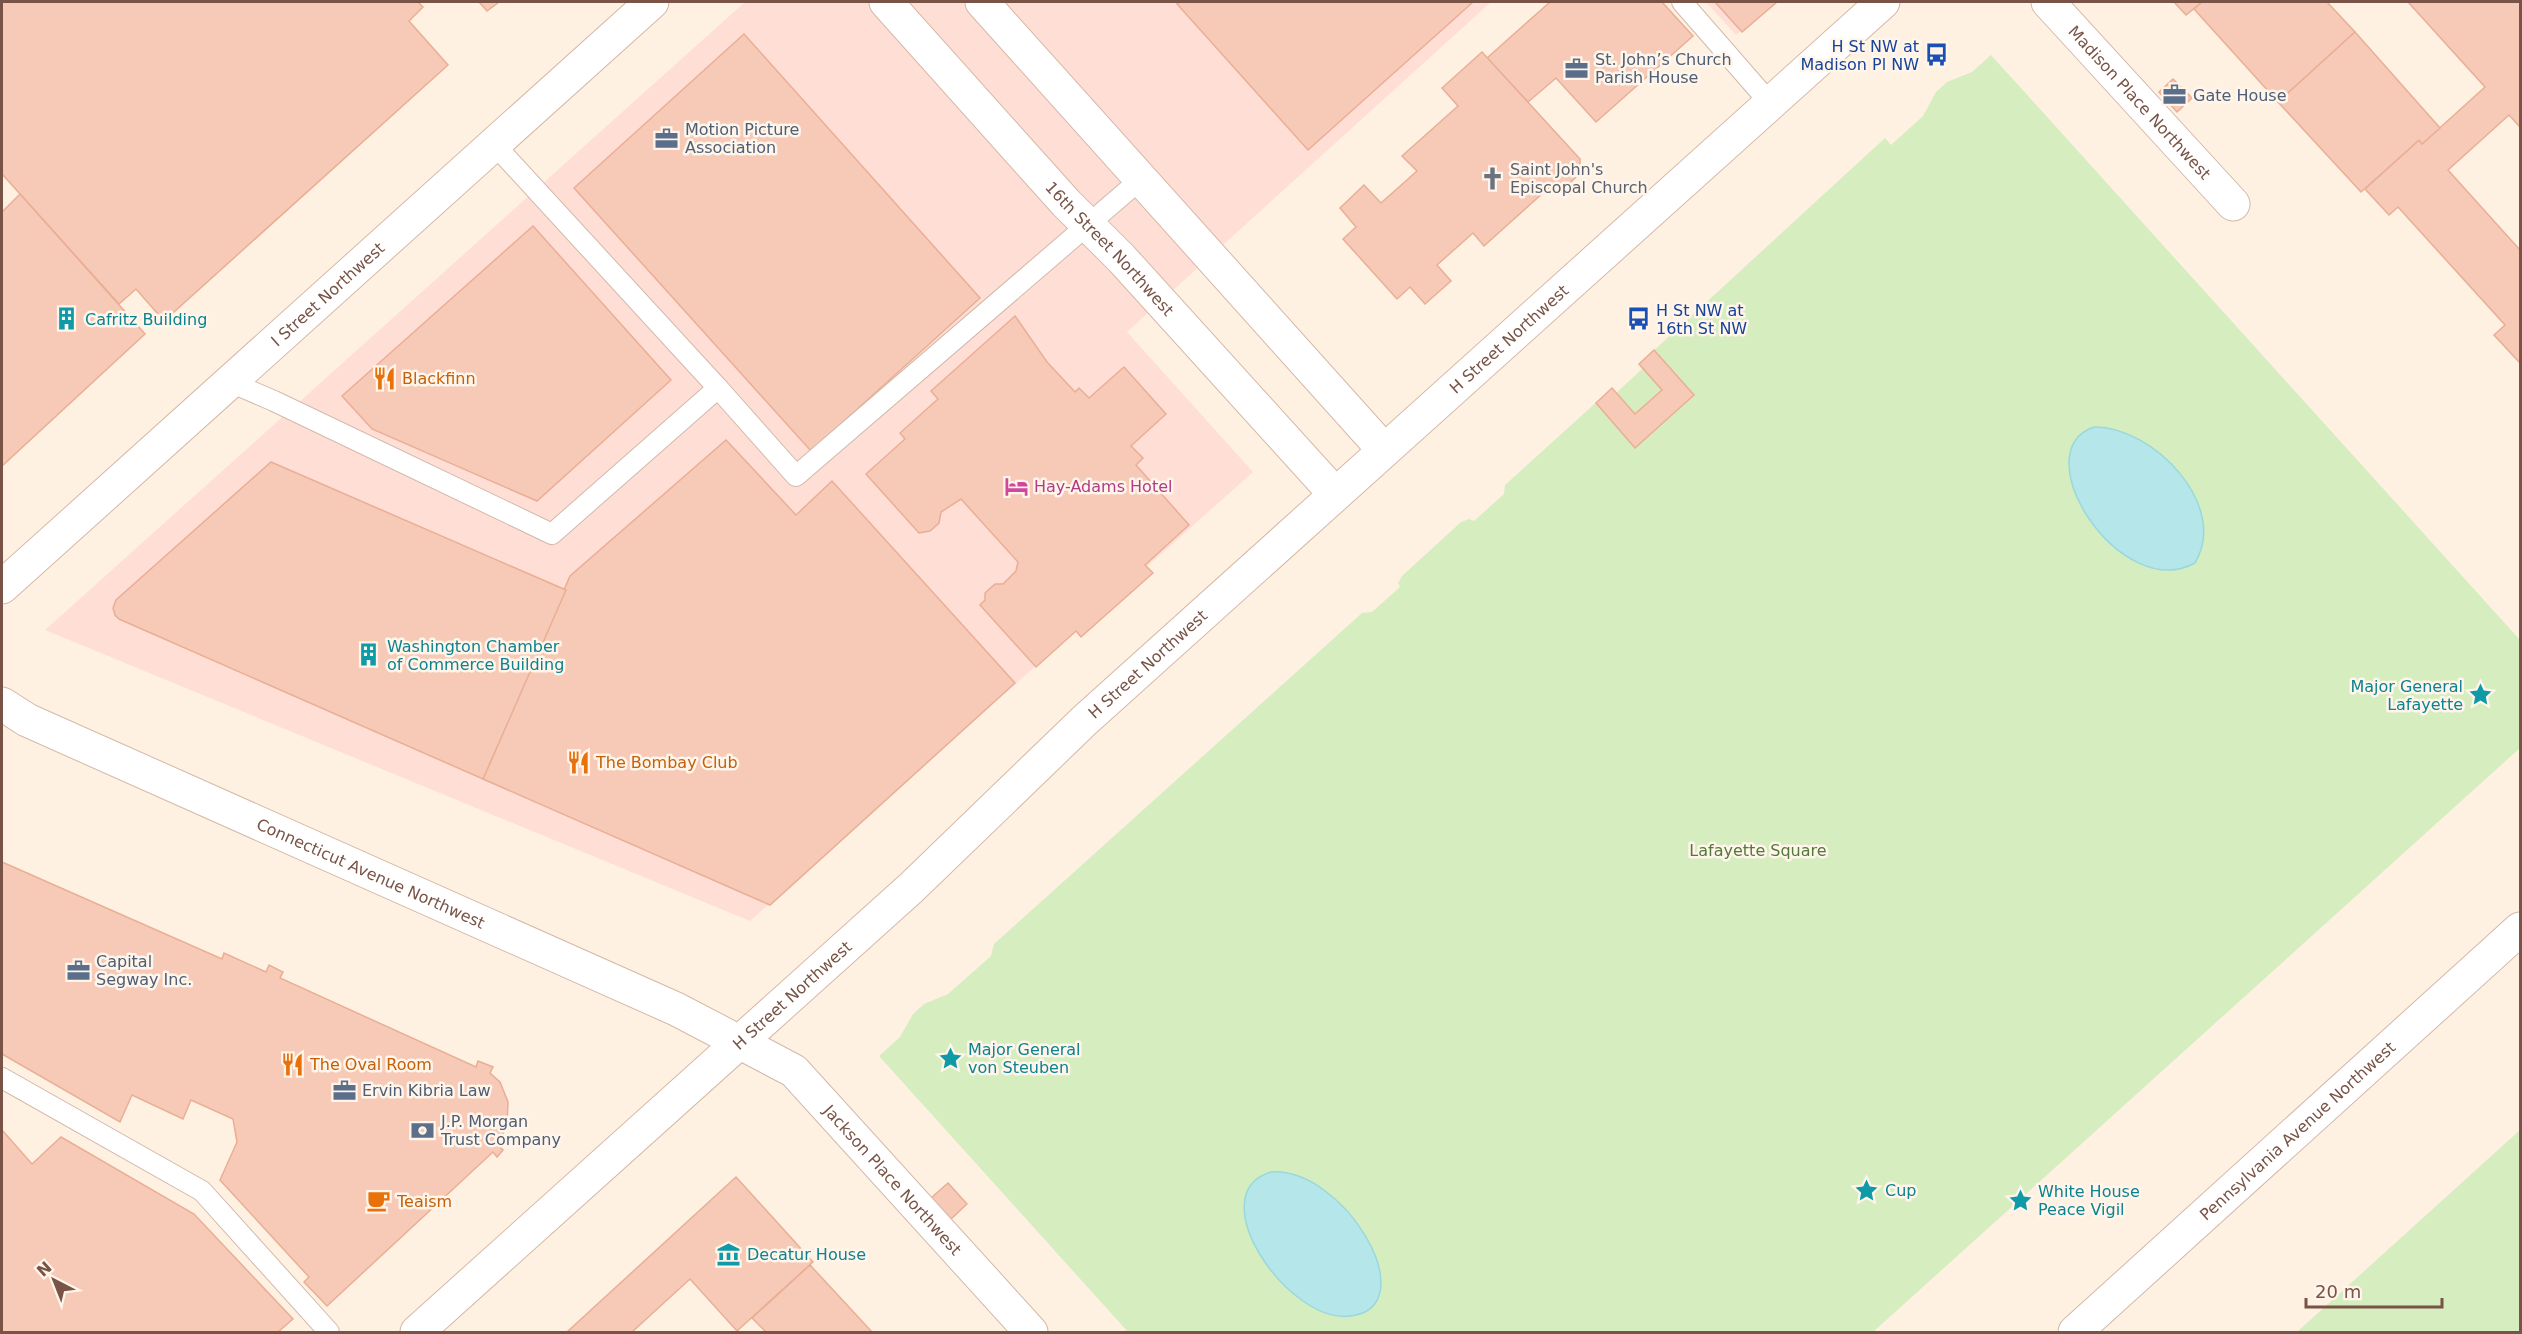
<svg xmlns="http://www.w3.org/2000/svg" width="2522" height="1334" font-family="'DejaVu Sans',sans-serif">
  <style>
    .commercial { fill: #ffded5 }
    .green { fill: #d6edbf }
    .water { fill: #b4e6ea; stroke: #9ad8dc; stroke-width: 1.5 }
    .building { fill: #f6cab7; stroke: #eaae95; stroke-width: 1.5 }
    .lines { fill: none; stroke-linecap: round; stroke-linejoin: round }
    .lane-casing { stroke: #d2b9aa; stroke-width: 22 }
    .street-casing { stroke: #d2b9aa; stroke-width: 35 }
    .secondary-casing { stroke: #d6b8a7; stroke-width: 35 }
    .lane { stroke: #fff; stroke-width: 20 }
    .street { stroke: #fff; stroke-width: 33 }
    .secondary { stroke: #fff; stroke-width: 33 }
    .labels { text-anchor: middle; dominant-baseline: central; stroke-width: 5; stroke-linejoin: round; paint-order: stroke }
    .transit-label { font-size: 16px; fill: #164399; stroke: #fff5ea; text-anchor: end }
    .service-label { font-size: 16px; fill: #4e5e75; stroke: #fff5ea; text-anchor: start }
    .street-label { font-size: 16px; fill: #785346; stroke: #fff5ea }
    .worship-label { font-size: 16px; fill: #5b616d; stroke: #fff5ea; text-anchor: start }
    .culture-label { font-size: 16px; fill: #0d838f; stroke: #fff5ea; text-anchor: start }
    .food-label { font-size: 16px; fill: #c56008; stroke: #fff5ea; text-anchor: start }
    .hotel-label { font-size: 16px; fill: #b23c85; stroke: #fff5ea; text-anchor: start }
    .park-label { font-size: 16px; fill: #52793a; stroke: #fff5ea }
  </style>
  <rect width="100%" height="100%" fill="#fef1e2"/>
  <!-- commercial -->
  <g class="commercial">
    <polygon points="745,2 1491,2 1127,332 1253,472 750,921 45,630"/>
    <polygon points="1706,2 1772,2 1736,35"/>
  </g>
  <!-- green -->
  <g class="green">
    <polygon points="1991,55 2520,640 2520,748 1873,1332 1128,1332 879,1056 900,1037 913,1014 924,1004 948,994 991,956 994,944 1362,613 1372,612 1400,587 1398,583 1402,576 1461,522 1469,519 1474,521 1504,494 1505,485 1612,388 1616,393 1642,369 1639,364 1885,138 1891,145 1923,116 1936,92 1947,82 1972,72"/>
    <polygon points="2520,1130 2520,1332 2297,1332"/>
  </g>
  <!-- water -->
  <g class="water">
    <path d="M2094,427C2152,426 2230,505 2195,563C2121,604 2022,452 2094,427Z"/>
    <path d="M1271,1172C1345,1167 1426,1306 1351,1316C1288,1325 1199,1193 1271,1172Z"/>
  </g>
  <!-- building -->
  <g class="building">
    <polygon points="2,2 418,2 423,7 409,21 448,65 164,321 136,289 119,304 2,174"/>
    <polygon points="479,2 499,2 487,11"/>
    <polygon points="1180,2 1473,2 1308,150 1177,4"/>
    <polygon points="1550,2 1662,2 1693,36 1596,122 1556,78 1528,102 1487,58"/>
    <polygon points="1715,2 1777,2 1742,32"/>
    <polygon points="2174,2 2202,2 2186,15"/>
    <polygon points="2202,2 2327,2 2355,32 2278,102 2194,9"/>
    <polygon points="2408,2 2520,2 2520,127 2509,115 2448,170 2520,250 2520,363 2494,335 2505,325 2398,207 2389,215 2365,189 2419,140 2422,144 2485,87"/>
    <polygon points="2355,32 2440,128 2422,144 2419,140 2361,192 2278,102"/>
    <polygon points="744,34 980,298 811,451 574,188"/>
    <polygon points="1482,52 1580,159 1580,173 1570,183 1554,183 1484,246 1473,233 1437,265 1451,281 1425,304 1410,287 1397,299 1343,239 1356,227 1340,208 1364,185 1381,203 1417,171 1402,156 1458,106 1442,88"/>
    <polygon points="2173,79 2192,98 2177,112 2159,92"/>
    <polygon points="20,194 145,334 2,466 2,212"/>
    <polygon points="533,226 671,380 537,501 372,429 342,396"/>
    <polygon points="1015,316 1047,362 1075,392 1079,388 1089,398 1124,367 1166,414 1131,446 1143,458 1136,465 1189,525 1145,565 1153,573 1081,637 1076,631 1036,667 980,605 985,600 985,593 995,584 1003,584 1016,571 1018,562 961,499 941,512 939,523 930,531 919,533 866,474 905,439 900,433 938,399 931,391"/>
    <polygon points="1654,350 1694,395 1635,448 1596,403 1612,388 1635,414 1662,390 1639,364"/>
    <polygon points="726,440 796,515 832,481 1015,683 770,905 483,779 570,576"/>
    <polygon points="271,462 566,590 483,779 119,619 115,615 113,608 116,600"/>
    <polygon points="2,862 222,959 224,953 266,972 269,965 283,972 280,978 476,1067 478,1061 493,1067 490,1073 500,1082 508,1102 507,1124 498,1145 503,1150 497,1157 493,1152 327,1306 304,1282 309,1277 220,1180 237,1142 233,1119 191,1100 183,1119 132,1095 120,1122 2,1054"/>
    <polygon points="2,1130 32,1164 61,1137 194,1214 293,1319 278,1332 2,1332"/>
    <polygon points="736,1177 813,1262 737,1331 690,1279 632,1332 567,1332"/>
    <polygon points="948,1183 967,1204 951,1219 931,1198"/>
    <polygon points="810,1265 848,1306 872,1332 766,1332 752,1318"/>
  </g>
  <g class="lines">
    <defs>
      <g id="lane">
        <polyline points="1682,2 1770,103"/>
        <polyline points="230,382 274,401 552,534 718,388 494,144"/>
        <polyline points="718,388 796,476 1141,179"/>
        <polyline points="2,1078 202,1191 329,1332"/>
      </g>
      <g id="street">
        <path id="s1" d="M2048,2L2233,204"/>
        <path id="s2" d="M741,1043L794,1071L1031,1332"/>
        <path id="s3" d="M2075,1332L2520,929"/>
      </g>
      <g id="secondary">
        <path id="s4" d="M886,2L1066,203L1122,259L1335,494"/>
        <polyline points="982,2 1384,450"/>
        <path id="s5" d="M2,587L652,2"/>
        <path id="s6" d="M2,704L27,720L676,1009L741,1043"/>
        <path id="s7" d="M417,1332L911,888L1084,721L1883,2"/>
      </g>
    </defs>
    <!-- lane casing -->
    <use href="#lane" class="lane-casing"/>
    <!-- street casing -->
    <use href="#street" class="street-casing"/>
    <!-- secondary casing -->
    <use href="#secondary" class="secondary-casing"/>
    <!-- lane -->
    <use href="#lane" class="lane"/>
    <!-- street -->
    <use href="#street" class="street"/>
    <!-- secondary -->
    <use href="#secondary" class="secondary"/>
  </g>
  <!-- icons -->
  <defs>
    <symbol id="bus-bare" viewBox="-9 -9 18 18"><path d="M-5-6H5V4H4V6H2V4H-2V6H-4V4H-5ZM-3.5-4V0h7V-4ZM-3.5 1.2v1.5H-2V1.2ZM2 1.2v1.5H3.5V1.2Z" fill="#1a4fb4" stroke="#fff5ea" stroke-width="2.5" paint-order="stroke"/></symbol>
    <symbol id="office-bare" viewBox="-9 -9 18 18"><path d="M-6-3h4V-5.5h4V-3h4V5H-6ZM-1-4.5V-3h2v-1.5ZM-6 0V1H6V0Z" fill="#5c6f8a" stroke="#fff5ea" stroke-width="2.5" paint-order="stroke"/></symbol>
    <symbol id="church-bare" viewBox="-9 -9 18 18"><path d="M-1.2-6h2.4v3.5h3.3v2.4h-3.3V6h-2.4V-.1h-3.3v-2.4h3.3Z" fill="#6b7280" stroke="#fff5ea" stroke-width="2.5" paint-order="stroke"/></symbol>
    <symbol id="building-bare" viewBox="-9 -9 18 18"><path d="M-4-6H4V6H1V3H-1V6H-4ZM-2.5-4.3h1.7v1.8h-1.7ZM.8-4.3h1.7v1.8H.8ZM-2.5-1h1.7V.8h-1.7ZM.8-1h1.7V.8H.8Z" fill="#0f9aa8" stroke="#fff5ea" stroke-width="2.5" paint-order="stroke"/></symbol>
    <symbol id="restaurant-bare" viewBox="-9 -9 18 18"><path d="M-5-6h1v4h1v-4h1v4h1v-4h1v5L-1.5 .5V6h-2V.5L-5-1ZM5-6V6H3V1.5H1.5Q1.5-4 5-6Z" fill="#e8710a" stroke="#fff5ea" stroke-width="2.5" paint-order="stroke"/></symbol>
    <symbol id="hotel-bare" viewBox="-9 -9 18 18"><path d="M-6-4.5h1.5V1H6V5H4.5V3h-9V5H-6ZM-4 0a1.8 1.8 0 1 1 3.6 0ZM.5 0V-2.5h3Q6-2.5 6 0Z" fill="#d1479c" stroke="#fff5ea" stroke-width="2.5" paint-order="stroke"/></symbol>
    <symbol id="sight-bare" viewBox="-9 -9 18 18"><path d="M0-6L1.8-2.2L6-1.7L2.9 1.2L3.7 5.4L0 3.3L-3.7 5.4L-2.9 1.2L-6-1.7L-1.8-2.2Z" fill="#0f9aa8" stroke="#fff5ea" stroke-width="2.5" paint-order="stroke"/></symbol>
    <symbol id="bank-bare" viewBox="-9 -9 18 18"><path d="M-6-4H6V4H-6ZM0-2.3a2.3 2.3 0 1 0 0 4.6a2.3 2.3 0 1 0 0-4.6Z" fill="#5c6f8a" stroke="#fff5ea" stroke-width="2.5" paint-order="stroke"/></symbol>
    <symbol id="cafe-bare" viewBox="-9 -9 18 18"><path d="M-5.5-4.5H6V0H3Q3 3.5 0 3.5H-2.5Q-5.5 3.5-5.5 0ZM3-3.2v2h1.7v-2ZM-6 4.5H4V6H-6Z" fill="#e8710a" stroke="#fff5ea" stroke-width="2.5" paint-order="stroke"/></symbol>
    <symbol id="museum-bare" viewBox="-9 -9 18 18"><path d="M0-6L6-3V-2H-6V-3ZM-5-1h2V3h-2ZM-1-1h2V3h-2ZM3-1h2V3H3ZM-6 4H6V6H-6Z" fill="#0f9aa8" stroke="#fff5ea" stroke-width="2.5" paint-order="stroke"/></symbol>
  </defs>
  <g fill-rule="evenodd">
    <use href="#bus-bare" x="1920" y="38" width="33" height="33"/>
    <use href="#office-bare" x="1560" y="52" width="33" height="33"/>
    <use href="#office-bare" x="2158" y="78" width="33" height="33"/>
    <use href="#office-bare" x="650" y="122" width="33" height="33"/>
    <use href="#church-bare" x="1476" y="162" width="33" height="33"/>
    <use href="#building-bare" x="50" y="302" width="33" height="33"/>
    <use href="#bus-bare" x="1622" y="302" width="33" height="33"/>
    <use href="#restaurant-bare" x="368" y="362" width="33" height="33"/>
    <use href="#hotel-bare" x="1000" y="470" width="33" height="33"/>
    <use href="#building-bare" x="352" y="638" width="33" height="33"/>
    <use href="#sight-bare" x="2464" y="678" width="33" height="33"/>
    <use href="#restaurant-bare" x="562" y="746" width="33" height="33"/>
    <use href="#office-bare" x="62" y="954" width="33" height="33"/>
    <use href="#sight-bare" x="934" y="1042" width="33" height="33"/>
    <use href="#restaurant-bare" x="276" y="1048" width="33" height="33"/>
    <use href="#office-bare" x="328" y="1074" width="33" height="33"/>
    <use href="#bank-bare" x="406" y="1114" width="33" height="33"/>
    <use href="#sight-bare" x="1850" y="1174" width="33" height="33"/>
    <use href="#sight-bare" x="2004" y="1184" width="33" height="33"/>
    <use href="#cafe-bare" x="362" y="1184" width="33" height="33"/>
    <use href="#museum-bare" x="712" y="1238" width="33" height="33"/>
  </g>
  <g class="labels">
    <!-- transit labels -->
    <g class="transit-label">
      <text x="1919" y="46">H St NW at<tspan x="1919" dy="18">Madison Pl NW</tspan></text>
      <text x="1656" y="310" text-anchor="start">H St NW at<tspan x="1656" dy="18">16th St NW</tspan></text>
    </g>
    <!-- service labels -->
    <g class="service-label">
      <text x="1595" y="59">St. John’s Church<tspan x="1595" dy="18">Parish House</tspan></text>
      <text x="2193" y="95">Gate House</text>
      <text x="685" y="129">Motion Picture<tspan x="685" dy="18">Association</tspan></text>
      <text x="96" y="961">Capital<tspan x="96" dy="18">Segway Inc.</tspan></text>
      <text x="362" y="1090">Ervin Kibria Law</text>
      <text x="441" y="1121">J.P. Morgan<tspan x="441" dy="18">Trust Company</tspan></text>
    </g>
    <!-- street labels -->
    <g class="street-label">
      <text stroke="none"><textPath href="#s1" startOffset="136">Madison Place Northwest</textPath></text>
      <text stroke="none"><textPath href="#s4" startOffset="333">16th Street Northwest</textPath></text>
      <text stroke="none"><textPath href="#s5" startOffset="438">I Street Northwest</textPath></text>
      <text stroke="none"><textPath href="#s7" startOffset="1476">H Street Northwest</textPath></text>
      <text stroke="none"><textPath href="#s7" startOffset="990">H Street Northwest</textPath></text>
      <text stroke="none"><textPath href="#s6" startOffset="406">Connecticut Avenue Northwest</textPath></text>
      <text stroke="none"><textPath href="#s7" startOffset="504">H Street Northwest</textPath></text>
      <text stroke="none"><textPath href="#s3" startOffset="300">Pennsylvania Avenue Northwest</textPath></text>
      <text stroke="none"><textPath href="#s2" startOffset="207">Jackson Place Northwest</textPath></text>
    </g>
    <!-- worship labels -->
    <g class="worship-label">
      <text x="1510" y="169">Saint John's<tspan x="1510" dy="18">Episcopal Church</tspan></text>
    </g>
    <!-- culture labels -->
    <g class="culture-label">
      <text x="85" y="319">Cafritz Building</text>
      <text x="387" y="646">Washington Chamber<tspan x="387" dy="18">of Commerce Building</tspan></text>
      <text x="2463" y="686" text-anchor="end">Major General<tspan x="2463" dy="18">Lafayette</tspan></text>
      <text x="968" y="1049">Major General<tspan x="968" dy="18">von Steuben</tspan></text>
      <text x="1885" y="1190">Cup</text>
      <text x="2038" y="1191">White House<tspan x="2038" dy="18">Peace Vigil</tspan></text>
      <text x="747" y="1254">Decatur House</text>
    </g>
    <!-- food labels -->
    <g class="food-label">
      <text x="402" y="378">Blackfinn</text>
      <text x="596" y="762">The Bombay Club</text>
      <text x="310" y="1064">The Oval Room</text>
      <text x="397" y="1201">Teaism</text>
    </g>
    <!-- hotel labels -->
    <g class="hotel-label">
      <text x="1034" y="486">Hay-Adams Hotel</text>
    </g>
    <!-- park labels -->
    <g class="park-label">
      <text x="1758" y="850">Lafayette Square</text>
    </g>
  </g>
  <!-- border -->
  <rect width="2522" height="1334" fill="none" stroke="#785346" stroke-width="6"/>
  <!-- north arrow -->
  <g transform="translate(54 1280) rotate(318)" stroke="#fff5ea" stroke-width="4.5" paint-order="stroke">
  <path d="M0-4.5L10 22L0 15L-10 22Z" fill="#785346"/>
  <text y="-9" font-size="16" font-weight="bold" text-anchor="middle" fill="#785346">N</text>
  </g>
  <!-- scale -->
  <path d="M2306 1298v9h136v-9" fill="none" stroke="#785346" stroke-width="3"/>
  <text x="2315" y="1298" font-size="18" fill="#785346" stroke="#fff5ea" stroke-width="4.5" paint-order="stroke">20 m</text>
</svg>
